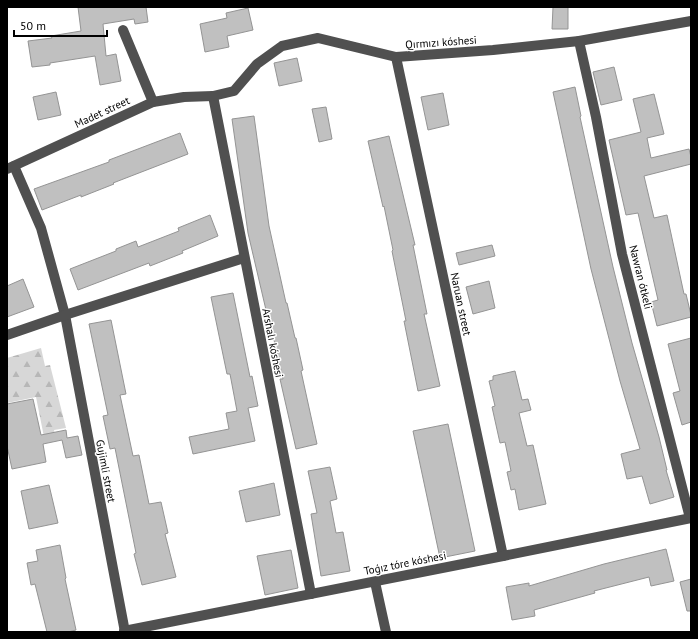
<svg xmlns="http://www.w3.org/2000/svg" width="698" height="639" font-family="'PT Sans',sans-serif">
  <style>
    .forest { fill: url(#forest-firs) }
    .building { fill: #c0c0c0; stroke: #949494 }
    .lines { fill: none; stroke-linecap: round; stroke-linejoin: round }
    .minor { stroke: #505050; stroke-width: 10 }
    .labels { text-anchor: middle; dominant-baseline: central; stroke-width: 3; stroke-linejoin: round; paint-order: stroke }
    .street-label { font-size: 11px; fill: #000; stroke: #fff }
  </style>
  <defs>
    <pattern id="forest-firs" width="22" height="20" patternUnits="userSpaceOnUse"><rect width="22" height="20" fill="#d7d7d7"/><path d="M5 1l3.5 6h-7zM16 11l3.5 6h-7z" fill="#b7b7b7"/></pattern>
  </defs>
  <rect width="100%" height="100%" fill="#fff"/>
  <!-- forest -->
  <polygon class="forest" points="41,348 45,366 50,365 66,428 54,430 56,439 45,442 36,397 7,403 7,358"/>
  <!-- building -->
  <g class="building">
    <polygon points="78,7 146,7 148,22 135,24 134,19 103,24 106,56 116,54 121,81 100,85 95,56 50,63 50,65 32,67 28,41 52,38 51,36 81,31"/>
    <polygon points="553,7 568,7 568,29 552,29"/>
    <polygon points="248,8 253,30 227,36 229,47 205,52 200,24 227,18 226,13"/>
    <polygon points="297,58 302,81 279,86 274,63"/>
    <polygon points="614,67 622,100 601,105 593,72"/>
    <polygon points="575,87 581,116 580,117 613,267 632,343 659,437 667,470 666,470 674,497 650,504 642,476 627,479 621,454 640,449 620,381 591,269 553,92"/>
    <polygon points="56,92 61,115 38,120 33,97"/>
    <polygon points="443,93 449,125 428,130 421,97"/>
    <polygon points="654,94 664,134 647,138 651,158 689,149 691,157 691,164 644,176 654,218 667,215 684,294 686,294 691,315 691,317 657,326 651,302 658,300 638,213 626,215 609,140 641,132 633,99"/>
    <polygon points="326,107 332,139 319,142 312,109"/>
    <polygon points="254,116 269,226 286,303 287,303 295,338 296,338 303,370 301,371 317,444 296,449 280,379 283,379 274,340 273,340 248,233 232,119"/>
    <polygon points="180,133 188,154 113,183 114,184 81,197 81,195 42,210 34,189 109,162 109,160"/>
    <polygon points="389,136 415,245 413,245 427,314 424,314 440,386 418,391 404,321 406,321 392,251 393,250 384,206 383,207 368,141"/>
    <polygon points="210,215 218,236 182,251 183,253 150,266 149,263 78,290 70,269 116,251 116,249 136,241 138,247 179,231 178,228"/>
    <polygon points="492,245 495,256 459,265 456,253"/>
    <polygon points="23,279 34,307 7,317 7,286"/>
    <polygon points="489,281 495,308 473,314 466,287"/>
    <polygon points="233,293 250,377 252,376 258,406 248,408 255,441 193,454 189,437 229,429 226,413 237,411 230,374 227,374 211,297"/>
    <polygon points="111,320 126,394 120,395 133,456 139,455 149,504 161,502 168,533 165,534 176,577 142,585 134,554 136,553 115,448 110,449 103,416 108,415 89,324"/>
    <polygon points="691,338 691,422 682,425 673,393 680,391 668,344"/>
    <polygon points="515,371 522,400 528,399 531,410 519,413 527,446 533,445 546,504 519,510 515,489 511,490 507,472 511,471 505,442 500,443 492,407 495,406 489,381 493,380 493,376"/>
    <polygon points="33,399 41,435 66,430 67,438 78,436 82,455 66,458 62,440 43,444 46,462 12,469 7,446 7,404"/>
    <polygon points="448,424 475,551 440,558 413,431"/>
    <polygon points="330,467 337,499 330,501 336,533 343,532 350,571 321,576 311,514 317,513 308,471"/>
    <polygon points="274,483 280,515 246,522 239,491"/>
    <polygon points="49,485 58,523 29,529 21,491"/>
    <polygon points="60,545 66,578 65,579 76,630 68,632 47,632 35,584 31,585 27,563 38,561 36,550"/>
    <polygon points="666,549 674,581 651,586 649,577 594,591 595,593 534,610 535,616 512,620 506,587 529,583 529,586 604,564"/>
    <polygon points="291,550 298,588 265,595 257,556"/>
    <polygon points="691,579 691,611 687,611 680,582"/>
  </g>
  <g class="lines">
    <!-- minor -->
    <g class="minor">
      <polyline points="123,30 153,102"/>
      <polyline points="579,41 596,117 622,254 690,518"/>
      <polyline points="396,57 503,556"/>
      <polyline points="213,96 311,594"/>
      <polyline points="14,166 41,228 65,315 125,632"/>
      <polyline points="7,169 153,102 184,97 213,96 234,91 257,64 282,46 318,38 396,57 493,50 579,41 691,21"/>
      <polyline points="7,335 65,315 244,258"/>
      <polyline points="375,582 386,632"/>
      <polyline points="124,631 503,556 691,518"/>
    </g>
  </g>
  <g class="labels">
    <!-- street labels -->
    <g class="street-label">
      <text transform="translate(441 42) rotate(-4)">Qırmızı kóshesi</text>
      <text transform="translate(102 112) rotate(-25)">Madet street</text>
      <text transform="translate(641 277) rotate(76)">Nawran ótkeli</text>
      <text transform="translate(461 304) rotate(78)">Naruan street</text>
      <text transform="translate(273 343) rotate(79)">Arshalı kóshesi</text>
      <text transform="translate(106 471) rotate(79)">Gujimli street</text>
      <text transform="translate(405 563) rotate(-11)">Toǵız tóre kóshesi</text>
    </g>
  </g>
  <!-- border -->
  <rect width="698" height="639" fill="none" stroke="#000000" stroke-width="16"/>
  <!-- scale -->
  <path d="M14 30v6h93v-6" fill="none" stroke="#000000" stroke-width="2"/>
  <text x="20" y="30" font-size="12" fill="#000000" stroke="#ffffff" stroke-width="3" paint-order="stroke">50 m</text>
</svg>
